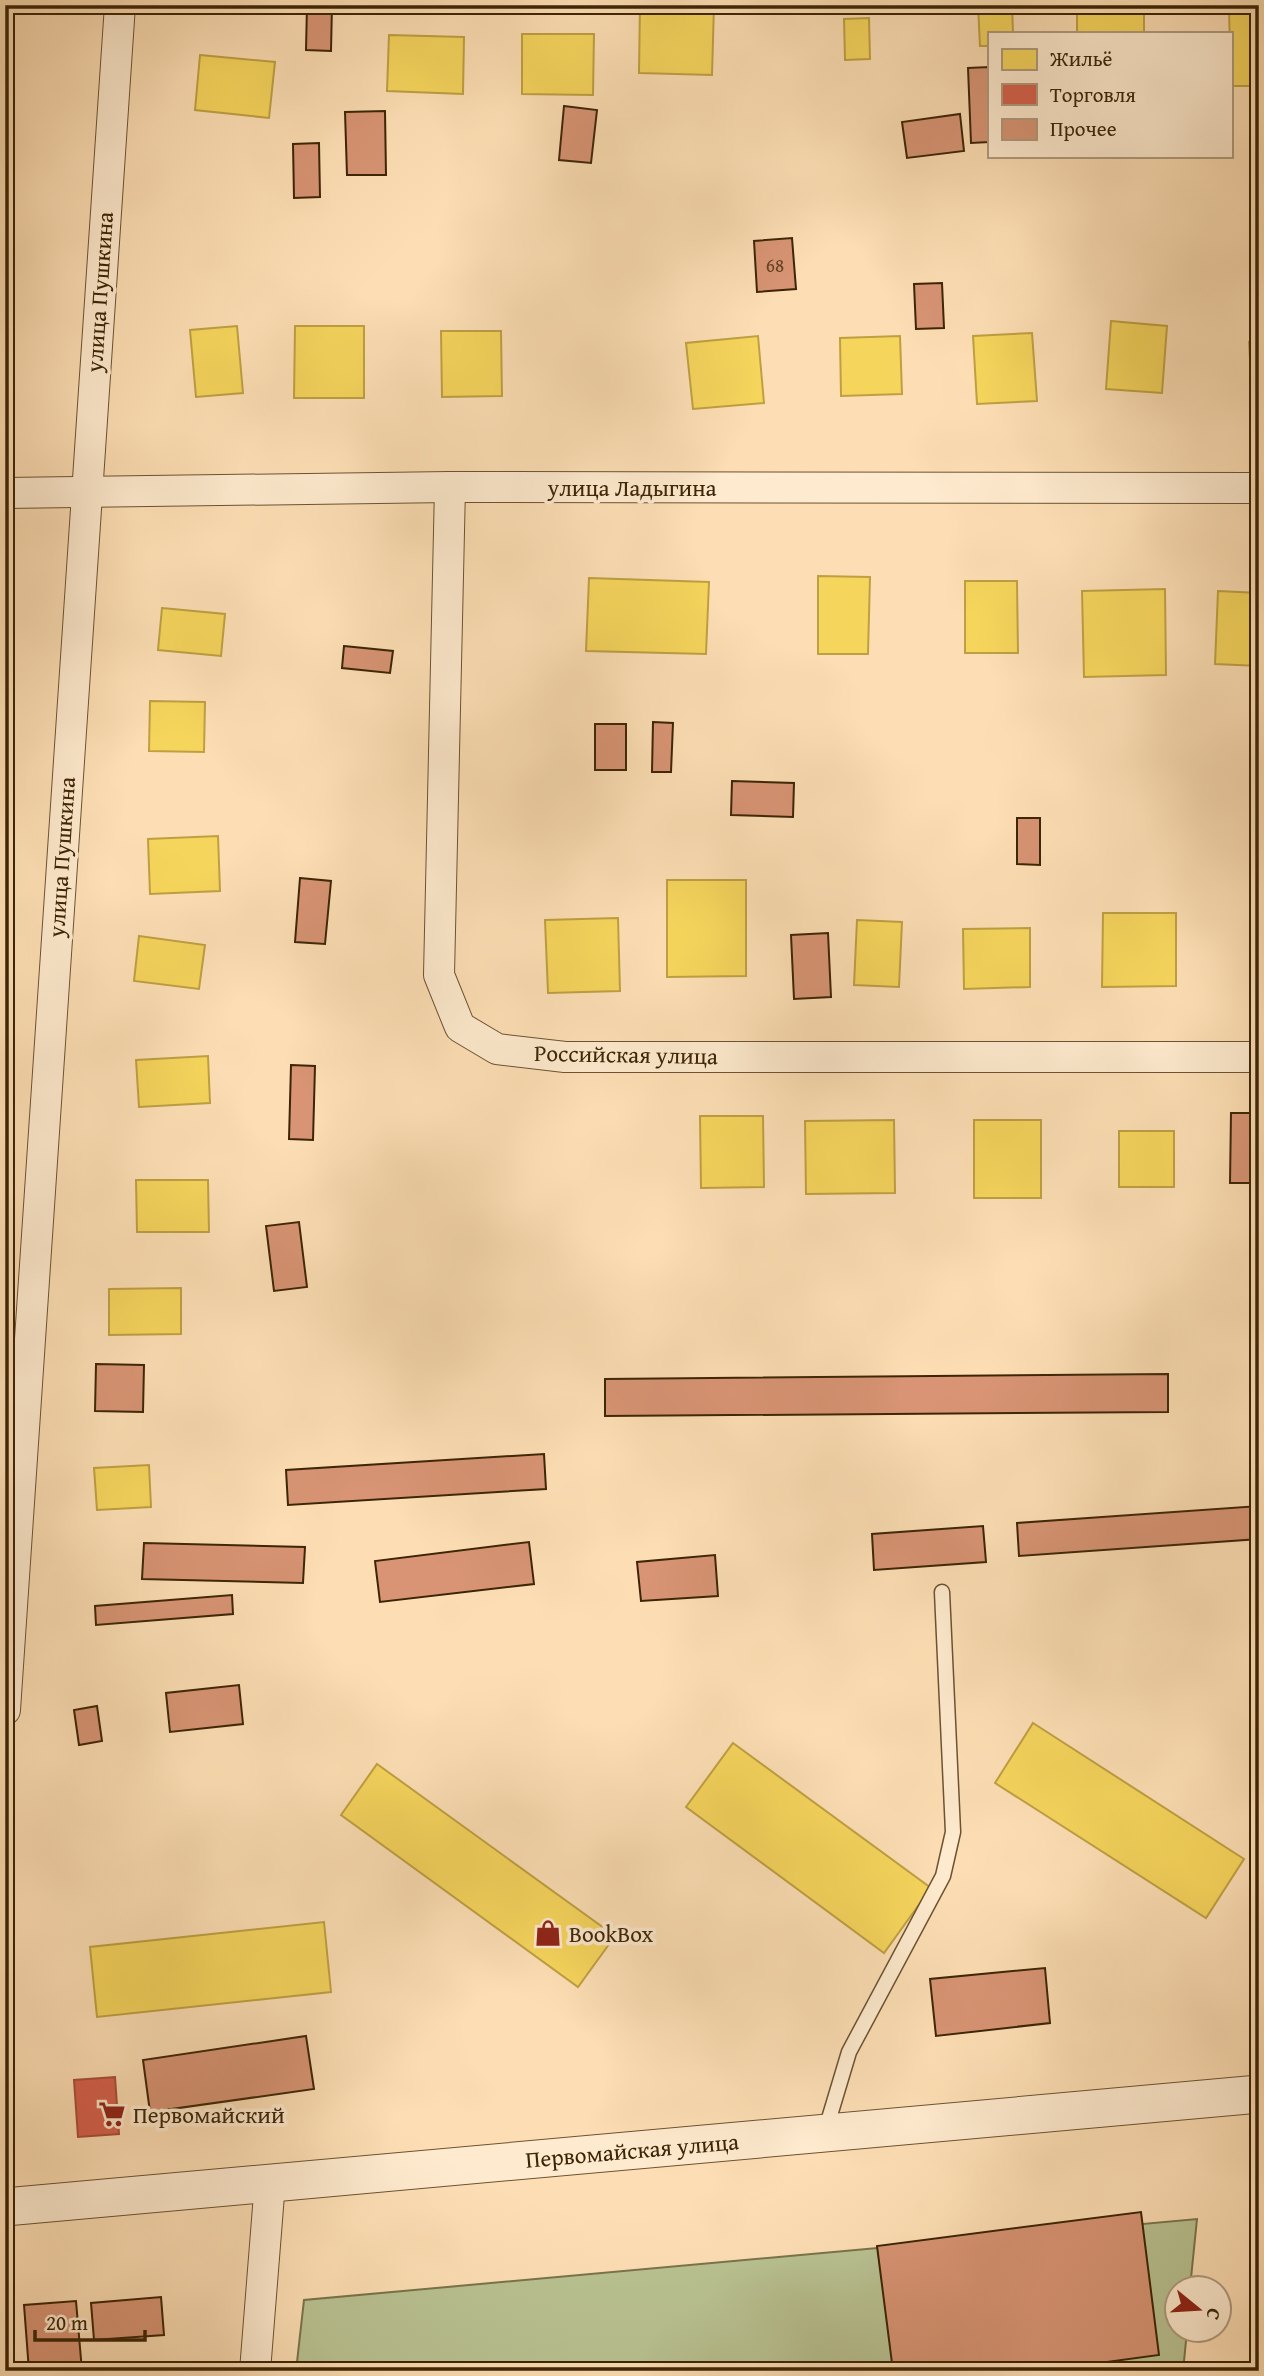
<svg xmlns="http://www.w3.org/2000/svg" width="1264" height="2376" font-family="'Gentium Book Plus',serif">
  <style>
    .green { fill: #b9c292; stroke: #7a744c; stroke-width: 2 }
    .homes { fill: #f6d55c; stroke: #bea042; stroke-width: 2 }
    .shops { fill: #d6604d; stroke: #a84e38; stroke-width: 2 }
    .building { fill: #d89474; stroke: #3c2506; stroke-width: 2 }
    .lines { fill: none; stroke-linecap: round; stroke-linejoin: round }
    .service-casing { stroke: #6c5332; stroke-width: 17 }
    .minor-casing { stroke: #6c5332; stroke-width: 32 }
    .tertiary-casing { stroke: #6c5332; stroke-width: 39 }
    .service { stroke: #feeace; stroke-width: 14 }
    .minor { stroke: #feeace; stroke-width: 30 }
    .tertiary { stroke: #feeace; stroke-width: 37 }
    .labels { text-anchor: middle; dominant-baseline: central; stroke-width: 7; stroke-linejoin: round; paint-order: stroke }
    .number-label { font-size: 19px; fill: #634122 }
    .street-label { font-size: 23px; fill: #3c2506; stroke: #feeace }
    .poi-label { font-size: 23px; fill: #3c2506; stroke: #feeace; text-anchor: start }
  </style>
  <rect width="100%" height="100%" fill="#fddeb4"/>
  <filter id="stains"><feTurbulence type="fractalNoise" baseFrequency=".00286" numOctaves="4"/><feColorMatrix values="0 0 0 0 .2 0 0 0 0 .09 0 0 0 0 .02 0 0 0 .5 -.17"/></filter>
  <radialGradient id="worn" r=".72"><stop offset=".6" stop-color="#630" stop-opacity="0"/><stop offset="1" stop-color="#630" stop-opacity=".3"/></radialGradient>
  <!-- green -->
  <polygon class="green" points="1197,2219 1190,2288 1176,2288 1176,2330 1187,2331 1183,2371 296,2371 304,2300"/>
  <!-- homes -->
  <g class="homes">
    <polygon points="640,5 714,5 712,75 639,73"/>
    <polygon points="978,5 1012,5 1013,33 989,33 989,46 980,46"/>
    <rect x="1077" y="8" width="67" height="25"/>
    <polygon points="1229,9 1259,9 1259,86 1231,86"/>
    <polygon points="869,18 870,59 845,60 844,19"/>
    <polygon points="522,34 594,34 593,95 522,94"/>
    <polygon points="389,35 464,37 463,94 387,91"/>
    <polygon points="200,55 275,62 269,118 195,110"/>
    <polygon points="1111,321 1167,326 1162,393 1106,389"/>
    <polygon points="237,326 243,393 196,397 190,330"/>
    <polygon points="295,326 364,326 364,398 294,398"/>
    <polygon points="441,331 501,331 502,396 442,397"/>
    <polygon points="1032,333 1037,401 977,404 973,336"/>
    <polygon points="758,336 764,403 693,409 686,343"/>
    <polygon points="900,336 902,394 841,396 840,338"/>
    <polygon points="1259,341 1259,409 1253,409 1249,342"/>
    <polygon points="818,576 870,577 868,654 818,654"/>
    <polygon points="589,578 709,582 706,654 586,651"/>
    <polygon points="965,581 1017,581 1018,653 965,653"/>
    <polygon points="1165,589 1166,675 1084,677 1082,591"/>
    <polygon points="1218,591 1259,593 1259,666 1215,664"/>
    <polygon points="162,608 225,614 221,656 158,650"/>
    <polygon points="150,701 205,702 204,752 149,751"/>
    <polygon points="218,836 220,891 150,894 148,839"/>
    <polygon points="667,880 746,880 746,976 667,977"/>
    <polygon points="1103,913 1176,913 1176,986 1102,987"/>
    <polygon points="618,918 620,991 548,993 545,920"/>
    <polygon points="857,920 902,922 899,987 854,985"/>
    <polygon points="1030,928 1030,987 964,989 963,929"/>
    <polygon points="139,936 205,945 199,989 134,981"/>
    <polygon points="208,1056 210,1103 139,1107 136,1060"/>
    <polygon points="700,1116 763,1116 764,1187 701,1188"/>
    <polygon points="894,1120 895,1193 806,1194 805,1121"/>
    <rect x="974" y="1120" width="67" height="78"/>
    <rect x="1119" y="1131" width="55" height="56"/>
    <polygon points="136,1180 208,1180 209,1232 137,1232"/>
    <polygon points="181,1288 181,1334 109,1335 109,1289"/>
    <polygon points="149,1465 151,1507 97,1510 94,1468"/>
    <polygon points="1033,1723 1244,1859 1206,1918 995,1783"/>
    <polygon points="733,1743 931,1888 884,1953 686,1807"/>
    <polygon points="377,1764 615,1936 578,1987 341,1815"/>
    <polygon points="324,1922 331,1992 97,2017 90,1947"/>
  </g>
  <!-- shops -->
  <polygon class="shops" points="115,2077 119,2134 78,2137 74,2080"/>
  <!-- building -->
  <g class="building">
    <polygon points="307,5 332,5 331,51 306,50"/>
    <polygon points="989,67 989,142 971,143 968,68"/>
    <polygon points="564,106 597,110 591,163 559,160"/>
    <polygon points="385,111 386,175 347,175 345,112"/>
    <polygon points="960,114 964,151 907,158 902,122"/>
    <polygon points="319,143 320,197 294,198 293,144"/>
    <polygon points="792,238 796,289 757,292 754,241"/>
    <polygon points="942,283 944,328 916,329 914,284"/>
    <polygon points="344,646 393,651 390,673 342,668"/>
    <polygon points="653,722 673,723 671,772 652,772"/>
    <rect x="595" y="724" width="31" height="46"/>
    <polygon points="732,781 794,783 793,817 731,815"/>
    <polygon points="1017,818 1040,818 1040,865 1017,864"/>
    <polygon points="300,878 331,881 325,944 295,942"/>
    <polygon points="828,933 831,997 794,999 791,935"/>
    <polygon points="291,1065 315,1066 313,1140 289,1139"/>
    <polygon points="1231,1113 1259,1113 1259,1183 1230,1183"/>
    <polygon points="299,1222 307,1287 274,1291 266,1226"/>
    <polygon points="96,1364 144,1365 143,1412 95,1411"/>
    <polygon points="1257,1364 1259,1364 1259,1434 1255,1434"/>
    <polygon points="1168,1374 1168,1412 605,1416 605,1379"/>
    <polygon points="544,1454 546,1489 288,1505 286,1470"/>
    <polygon points="1259,1506 1259,1539 1019,1556 1017,1523"/>
    <polygon points="983,1526 986,1562 874,1570 872,1534"/>
    <polygon points="529,1542 534,1584 380,1602 375,1561"/>
    <polygon points="144,1543 305,1547 303,1583 142,1579"/>
    <polygon points="715,1555 718,1596 641,1601 637,1562"/>
    <polygon points="232,1595 233,1614 96,1625 95,1606"/>
    <polygon points="239,1685 243,1724 170,1732 166,1693"/>
    <polygon points="97,1706 102,1741 79,1745 74,1710"/>
    <polygon points="1045,1968 1050,2023 936,2036 930,1979"/>
    <polygon points="306,2036 314,2089 150,2112 143,2060"/>
    <polygon points="1141,2212 1159,2355 1040,2371 893,2371 877,2246"/>
    <polygon points="161,2297 164,2335 94,2340 91,2303"/>
    <polygon points="76,2301 82,2371 29,2371 24,2305"/>
  </g>
  <g class="lines">
    <defs>
      <polyline id="service" points="825,2132 849,2052 943,1876 953,1832 942,1592"/>
      <g id="minor">
        <polyline points="450,487 439,975 460,1027 497,1049 565,1057 1259,1057"/>
        <polyline points="5,493 450,487 1259,488"/>
        <polyline points="5,1710 120,5"/>
        <polyline points="255,2371 270,2182"/>
      </g>
      <polyline id="tertiary" points="5,2207 1259,2094"/>
    </defs>
    <!-- service casing -->
    <use href="#service" class="service-casing"/>
    <!-- minor casing -->
    <use href="#minor" class="minor-casing"/>
    <!-- tertiary casing -->
    <use href="#tertiary" class="tertiary-casing"/>
    <!-- service -->
    <use href="#service" class="service"/>
    <!-- minor -->
    <use href="#minor" class="minor"/>
    <!-- tertiary -->
    <use href="#tertiary" class="tertiary"/>
  </g>
  <!-- icons -->
  <defs>
    <symbol id="shop-bare" viewBox="-9 -9 18 18"><path d="M-5-2.5h2.3a2.7 3.5 0 0 1 5.4 0H5L5.5 6h-11ZM-1.5-2.5h3a1.5 2.3 0 0 0-3 0Z" fill="#8f2418" stroke="#feeace" stroke-width="2.5" paint-order="stroke"/></symbol>
    <symbol id="supermarket-bare" viewBox="-9 -9 18 18"><path d="M-6-5.5h2.5l.6 2H6L4.5 2H-2.5L-4.4-4H-6ZM-1.5 3.2a1.3 1.3 0 1 0 .1 0ZM3 3.2a1.3 1.3 0 1 0 .1 0Z" fill="#8f2418" stroke="#feeace" stroke-width="2.5" paint-order="stroke"/></symbol>
  </defs>
  <g fill-rule="evenodd">
    <use href="#shop-bare" x="529" y="1914" width="38" height="38"/>
    <use href="#supermarket-bare" x="93" y="2095" width="38" height="38"/>
  </g>
  <g class="labels">
    <!-- number labels -->
    <g class="number-label">
      <text x="775" y="265">68</text>
    </g>
    <!-- street labels -->
    <g class="street-label">
      <text transform="translate(99 292) rotate(-86)">улица Пушкина</text>
      <text x="632" y="487">улица Ладыгина</text>
      <text transform="translate(61 857) rotate(-86)">улица Пушкина</text>
      <text transform="translate(626 1054) rotate(1)">Российская улица</text>
      <text transform="translate(632 2150) rotate(-5)">Первомайская улица</text>
    </g>
    <!-- poi labels -->
    <g class="poi-label">
      <text x="569" y="1933">BookBox</text>
      <text x="133" y="2114">Первомайский</text>
    </g>
  </g>
  <!-- margin -->
  <rect width="1264" height="2376" fill="none" stroke="#fddeb4" stroke-width="28"/>
  <rect x="7" y="7" width="1250" height="2362" fill="none" stroke="#3c2506" stroke-width="3.5"/>
  <rect x="14" y="14" width="1236" height="2348" fill="none" stroke="#3c2506" stroke-width="2"/>
  <!-- legend -->
  <rect x="988" y="32" width="245" height="126" fill="#feeace" stroke="#b09b7e" stroke-width="2"/>
  <rect x="1002" y="49" width="35" height="21" fill="#f6d55c" stroke="#b09b7e" stroke-width="2"/>
  <text x="1050" y="66" font-size="21" fill="#3c2506">Жильё</text>
  <rect x="1002" y="84" width="35" height="21" fill="#d6604d" stroke="#b09b7e" stroke-width="2"/>
  <text x="1050" y="102" font-size="21" fill="#3c2506">Торговля</text>
  <rect x="1002" y="119" width="35" height="21" fill="#d89474" stroke="#b09b7e" stroke-width="2"/>
  <text x="1050" y="136" font-size="21" fill="#3c2506">Прочее</text>
  <!-- north arrow -->
  <g transform="translate(1198 2309) rotate(108)"><circle r="33" fill="#feeace" stroke="#b09b7e" stroke-width="2"/>
  <path d="M0-5L12 26L0 18L-12 26Z" fill="#8f2418"/>
  <text y="-10" font-size="19" font-weight="bold" text-anchor="middle" fill="#3c2506">С</text>
  </g>
  <!-- scale -->
  <path d="M35 2330v10h110v-10" fill="none" stroke="#3c2506" stroke-width="3.5"/>
  <text x="46" y="2330" font-size="21" fill="#3c2506" stroke="#feeace" stroke-width="5" paint-order="stroke">20 m</text>
  <rect width="100%" height="100%" filter="url(#stains)"/>
  <rect width="100%" height="100%" fill="url(#worn)"/>
</svg>
